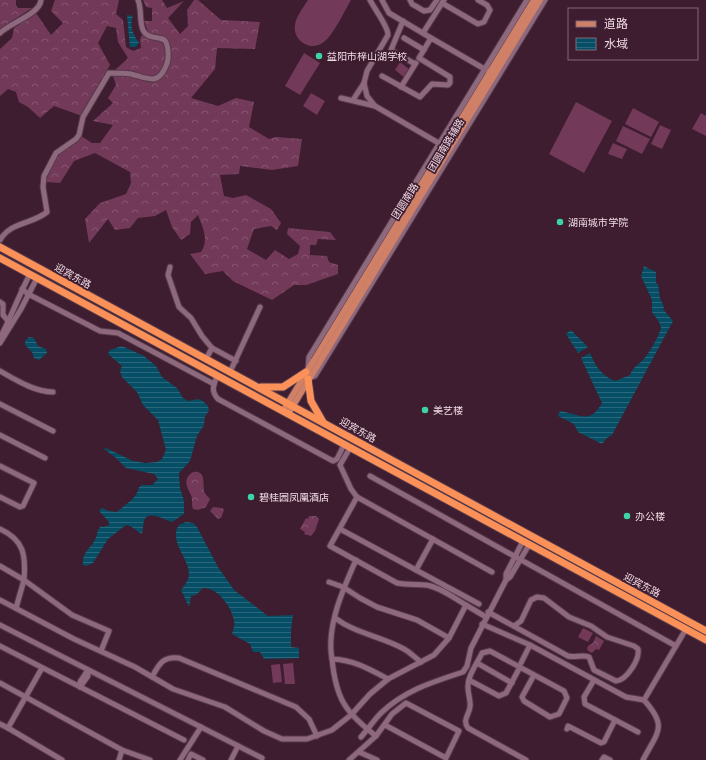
<svg xmlns="http://www.w3.org/2000/svg" width="706" height="760" font-family="'Titillium Web','Noto Sans SC',sans-serif">
  <style>
    .forest { fill: url(#forest-crowns) }
    .pitch { fill: #733959 }
    .water { fill: url(#water-rules) }
    .lines { fill: none; stroke-linecap: round; stroke-linejoin: round }
    .minor-casing { stroke: #543949; stroke-width: 7 }
    .major-casing { stroke: #543949; stroke-width: 8 }
    .highway-casing { stroke: #543949; stroke-width: 9 }
    .minor { stroke: #8e687c; stroke-width: 5 }
    .major { stroke: #cf8066; stroke-width: 6 }
    .highway { stroke: #fb9058; stroke-width: 7 }
    .poi-dot { fill: #3cd4a4; stroke: #3d1d2f; stroke-width: 1.5 }
    .labels { text-anchor: middle; dominant-baseline: central; stroke-width: 3.5; stroke-linejoin: round; paint-order: stroke }
    .poi-label { font-size: 10px; fill: #f2dce7; stroke: #3d1d2f; text-anchor: start }
    .street-label { font-size: 10px; fill: #f2dce7; stroke: #3d1d2f }
  </style>
  <defs>
    <pattern id="forest-crowns" width="20" height="18" patternUnits="userSpaceOnUse"><rect width="20" height="18" fill="#733959"/><path d="M2 6a3 3 0 1 1 6 0M12 15a3 3 0 1 1 6 0" fill="none" stroke="#875571"/></pattern>
    <pattern id="water-rules" width="6" height="5" patternUnits="userSpaceOnUse"><rect width="6" height="5" fill="#054e65"/><path d="M0 2.5h6" fill="none" stroke="#2a677b"/></pattern>
  </defs>
  <rect width="100%" height="100%" fill="#3d1d2f"/>
  <!-- forest -->
  <g class="forest">
    <polygon points="0,0 16,0 16,5 18,8 32,8 0,29"/>
    <path d="M55,0H119L116,14L123,20L126,47L133,51L141,48L140,39L142,35L149,34L144,21H152V8L146,7L143,0H162L167,8L184,1L168,18L180,34L188,26L187,10L194,0H198L221,20L260,22L255,49L217,48L215,69L191,98L218,106L236,98L254,102L249,127L269,139L276,137L302,139L298,166L272,170L240,166L239,174L220,175L224,196L233,198L246,195L271,209L281,223L277,230L271,226L254,229L247,249L266,260L275,250L289,259L298,254L300,246L287,234L288,228L330,232L336,240L318,239L316,245H310V255L327,256L329,262L338,265V274L306,285H294L272,300L233,281L223,271L205,274L190,254L201,252C209,240 203,228 198,215L191,222L190,234L181,240L172,227L166,210L155,216L138,218L130,228L115,230L108,219L89,243L85,219L100,203L126,194L131,183L130,172L95,153L74,161L60,183L46,182L52,160L63,149L81,136L92,143H100L113,125L93,121L113,103L108,98L116,85L112,73L128,58L118,42L116,28L107,26L98,43L110,65L82,116L54,106L40,118L28,107L19,102L16,92L8,89L0,96V49L12,38L14,28L36,13L51,35L63,23L51,11Z"/>
    <path d="M193,472C206,470 203,483 204,491C205,494 208,497 210,499L206,507L198,510L193,509C191,504 193,500 191,495C187,487 182,479 193,472Z"/>
    <polygon points="213,507 222,508 224,510 221,518 218,519 210,511"/>
    <polygon points="309,516 316,516 319,519 315,531 311,536 304,534 305,532 300,529 306,518 308,519"/>
    <polygon points="596,636 604,641 599,650 596,649 592,653 588,651 587,648 589,645 593,643"/>
  </g>
  <!-- pitch -->
  <g class="pitch">
    <path d="M308,0H351C344,12 334,34 324,42C311,53 292,40 295,25C296,16 304,7 308,0Z"/>
    <polygon points="304,53 320,63 300,95 285,86"/>
    <polygon points="400,62 410,70 405,78 395,70"/>
    <polygon points="311,93 325,101 317,115 303,106"/>
    <polygon points="576,102 612,121 584,173 549,154"/>
    <polygon points="633,108 659,122 651,137 625,124"/>
    <polygon points="701,113 706,116 706,136 692,129"/>
    <polygon points="660,125 671,130 662,149 651,144"/>
    <polygon points="623,126 650,139 642,154 616,141"/>
    <polygon points="613,143 627,149 622,159 608,154"/>
    <polygon points="583,628 593,633 588,642 578,637"/>
    <polygon points="293,663 295,684 285,684 283,664"/>
    <polygon points="280,664 282,682 273,683 271,665"/>
  </g>
  <!-- water -->
  <g class="water">
    <path d="M127,15L133,16C129,24 133,36 139,42L136,47H130Z"/>
    <path d="M644,266L656,272V283L658,284L660,298L664,307L663,309L673,321L612,435L607,438L602,444L578,432L574,424L558,416L560,411C579,414 590,425 602,403L581,358L590,353C596,367 601,375 615,381L630,375C633,367 638,365 643,360C651,350 657,340 661,328L659,322L652,312V300L641,276Z"/>
    <polygon points="571,330 588,347 578,353 566,334"/>
    <polygon points="29,337 34,338 38,346 46,349 47,353 39,360 34,358 32,352 25,345 25,341"/>
    <path d="M122,346L144,356L156,366L162,377L177,388L183,398L188,401L198,399L203,401L208,406L209,411L205,416L204,425L197,436L190,461L179,473L180,488L184,501V514L172,522C165,520 147,509 144,521C143,525 143,529 142,534C136,531 133,526 126,525L108,539L93,563L86,566L83,565C82,550 92,549 96,537C98,532 97,530 101,526L103,527L109,525V522L99,511L102,508L109,511L117,512C124,505 137,499 139,487L142,485H152L158,479L154,474L126,468L116,458L104,449L106,448L133,461L145,463L157,462L162,459L166,450L158,420L143,405L137,392L122,377L120,371L122,366L108,354L110,350Z"/>
    <path d="M186,522L193,523L197,527L218,567L234,590L268,616L293,615L291,630V647L299,648V658L264,659L260,652H253L250,644L232,634C233,630 235,625 234,621C232,607 217,587 203,588L196,595L191,596L189,607L181,590C184,586 189,580 189,574C189,558 168,541 179,525Z"/>
  </g>
  <g class="lines">
    <defs>
      <g id="minor">
        <path d="M370,0C375,10 388,26 388,35L367,71L364,83L367,96L375,106L442,145"/>
        <polyline points="382,0 389,13 431,38"/>
        <polyline points="410,0 412,4 424,11 430,10 437,0"/>
        <polyline points="442,3 478,24 484,22 490,10 487,5 478,0"/>
        <polyline points="403,21 391,50 415,64"/>
        <path d="M0,33C10,23 40,14 41,0"/>
        <polyline points="423,33 444,0"/>
        <polyline points="404,38 424,50"/>
        <polyline points="382,76 420,97 432,84 448,85 450,83 450,77 419,58 431,38 488,71"/>
        <polyline points="401,87 416,63"/>
        <polyline points="341,98 375,106"/>
        <polyline points="353,100 364,83"/>
        <path d="M0,240C10,222 33,224 47,212L43,187L44,176L56,153L76,139L79,135L83,117L109,73C116,73 124,73 131,74C147,78 158,86 166,66C169,60 169,49 166,42C163,35 148,41 143,30C139,20 142,10 138,0"/>
        <polyline points="170,267 168,275 179,307 191,318 202,336 212,348 236,361"/>
        <polyline points="22,289 28,294 100,331 118,333 214,384"/>
        <polyline points="0,302 3,304 3,315 10,323"/>
        <path d="M1,336C12,315 19,295 30,274"/>
        <polyline points="0,343 21,309 37,278"/>
        <polyline points="206,359 212,348"/>
        <polyline points="308,369 309,357 527,0"/>
        <path d="M0,371C16,380 35,392 53,392"/>
        <polyline points="230,372 260,307"/>
        <path d="M217,376C213,386 211,391 218,399L333,461L337,459L344,445"/>
        <polyline points="310,377 315,376 545,0"/>
        <polyline points="0,404 53,431"/>
        <polyline points="0,435 45,458"/>
        <polyline points="0,466 34,483 23,506 20,507 0,497"/>
        <polyline points="370,476 676,646"/>
        <polyline points="357,497 492,572"/>
        <path d="M0,529C24,540 26,555 24,580L72,615L109,631L101,651"/>
        <polyline points="340,529 479,604"/>
        <polyline points="523,541 506,574 506,580 510,577 529,545"/>
        <path d="M356,560C343,589 326,627 332,659C354,660 369,669 388,679"/>
        <polyline points="0,566 24,580 16,608"/>
        <polyline points="416,570 433,539"/>
        <polyline points="329,582 343,587 360,598 377,607 417,620 449,638"/>
        <path d="M0,600L74,639L135,667L173,689L225,707L264,731L282,739H307L332,730L351,715L370,694L388,679L434,655L449,638L466,605C454,598 440,587 426,585C416,584 407,585 397,583L330,546L357,497L351,489L340,465L350,448"/>
        <polyline points="466,605 486,617"/>
        <path d="M488,612L568,656C576,658 582,654 589,657L594,670L616,681C627,680 640,659 638,649L634,646L607,637L591,626L569,617L544,598L537,597L531,600L521,621L514,626"/>
        <path d="M335,618C356,634 381,636 404,649C410,652 415,658 421,662"/>
        <polyline points="482,624 530,645 626,697 644,700 686,629"/>
        <polyline points="0,625 262,758"/>
        <polyline points="0,646 184,740"/>
        <path d="M332,659C336,699 345,712 376,736L392,714L406,703L459,731L446,758L385,725"/>
        <polyline points="477,663 512,683"/>
        <polyline points="521,663 530,645"/>
        <polygon points="88,670 88,676 80,687 80,682"/>
        <path d="M152,677C159,664 163,656 179,658L296,707L309,719L317,736"/>
        <polyline points="469,680 499,696 506,693 520,667"/>
        <polyline points="594,680 584,697 585,704 638,732"/>
        <polyline points="0,683 122,750"/>
        <polyline points="0,724 8,728 42,668"/>
        <polyline points="8,728 62,760"/>
        <polyline points="567,729 568,726 601,743 604,742 615,720"/>
        <path d="M361,737C368,729 374,720 381,713C405,690 433,682 463,672L467,666L471,648L506,580"/>
        <polyline points="359,752 377,760"/>
        <polyline points="119,760 122,750 150,760"/>
        <polyline points="180,760 201,727"/>
        <polyline points="188,760 191,754 203,760"/>
        <polyline points="231,760 238,746"/>
        <polyline points="349,760 376,736"/>
        <path d="M526,760L468,728C462,720 469,715 470,707C471,700 468,695 468,688C467,676 477,664 482,653L490,651L564,691L567,698L559,714L550,717L524,701L522,697L534,675"/>
        <polyline points="602,760 604,757 610,760"/>
        <path d="M643,760C658,731 668,727 644,700"/>
      </g>
      <g id="major">
        <polyline points="283,411 534,0"/>
        <polyline points="288,414 540,0"/>
      </g>
      <g id="highway">
        <polyline points="0,247 706,631"/>
        <polyline points="0,258 706,640"/>
        <polyline points="308,379 311,401 323,422"/>
        <polyline points="261,387 283,387 306,372"/>
      </g>
    </defs>
    <!-- minor casing -->
    <use href="#minor" class="minor-casing"/>
    <!-- major casing -->
    <use href="#major" class="major-casing"/>
    <!-- highway casing -->
    <use href="#highway" class="highway-casing"/>
    <!-- minor -->
    <use href="#minor" class="minor"/>
    <!-- major -->
    <use href="#major" class="major"/>
    <!-- highway -->
    <use href="#highway" class="highway"/>
  </g>
  <!-- markers -->
  <g class="poi-dot">
    <circle cx="319" cy="56" r="4"/>
    <circle cx="560" cy="222" r="4"/>
    <circle cx="425" cy="410" r="4"/>
    <circle cx="251" cy="497" r="4"/>
    <circle cx="627" cy="516" r="4"/>
  </g>
  <g class="labels">
    <!-- poi labels -->
    <g class="poi-label">
      <text x="327" y="56">益阳市梓山湖学校</text>
      <text x="568" y="222">湖南城市学院</text>
      <text x="433" y="410">美艺楼</text>
      <text x="259" y="497">碧桂园凤凰酒店</text>
      <text x="635" y="516">办公楼</text>
    </g>
    <!-- street labels -->
    <g class="street-label">
      <text transform="translate(446 145) rotate(-59)">团圆南路辅路</text>
      <text transform="translate(405 201) rotate(-58)">团圆南路</text>
      <text transform="translate(73 276) rotate(29)">迎宾东路</text>
      <text transform="translate(358 430) rotate(29)">迎宾东路</text>
      <text transform="translate(642 585) rotate(28)">迎宾东路</text>
    </g>
  </g>
  <!-- legend -->
  <rect x="568" y="8" width="130" height="52" fill="#3d1d2f" stroke="#856979"/>
  <rect x="576" y="21" width="20" height="6" fill="#cf8066" stroke="#856979"/>
  <text x="604" y="28" font-size="12" fill="#f2dce7">道路</text>
  <rect x="576" y="38" width="20" height="12" fill="url(#water-rules)" stroke="#856979"/>
  <text x="604" y="48" font-size="12" fill="#f2dce7">水域</text>
</svg>
